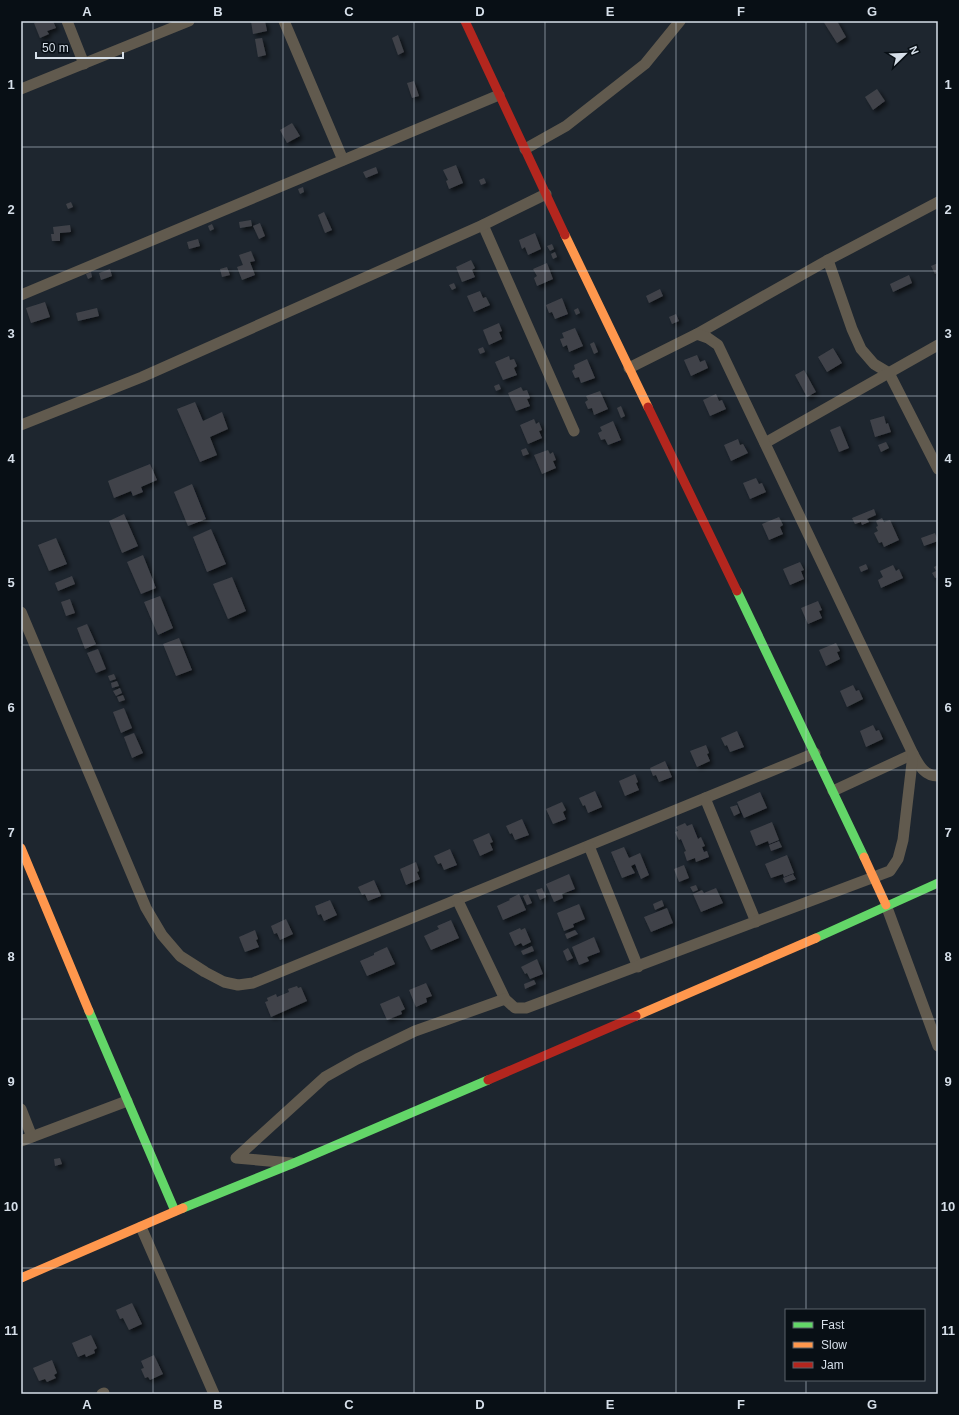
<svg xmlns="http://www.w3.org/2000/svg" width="959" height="1415" font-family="Helvetica,sans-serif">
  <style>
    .building { fill: #40434a; filter: url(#shadow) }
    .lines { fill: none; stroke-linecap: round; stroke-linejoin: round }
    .street { stroke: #615a4e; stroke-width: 11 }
    .fast { stroke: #63d668; stroke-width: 9 }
    .slow { stroke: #ff974d; stroke-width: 9 }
    .jam { stroke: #b3261e; stroke-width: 9 }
    .grid { fill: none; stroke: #d6dfe9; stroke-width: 1; stroke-opacity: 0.55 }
    .neatline { fill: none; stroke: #d6dfe9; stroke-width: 1.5 }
    .grid-label { font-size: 13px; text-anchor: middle; font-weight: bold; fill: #d6dfe9 }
  </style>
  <defs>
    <filter id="shadow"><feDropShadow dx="3" dy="3" stdDeviation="2" flood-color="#0009"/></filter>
  </defs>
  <rect width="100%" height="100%" fill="#1e262f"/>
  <!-- building -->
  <g class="building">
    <polygon points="39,21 53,21 56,28 47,31 49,34 40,38 34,23"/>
    <polygon points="251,21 265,21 267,31 253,34"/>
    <polygon points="823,21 837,21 846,37 837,43"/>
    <polygon points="398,35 404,52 398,55 392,38"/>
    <polygon points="262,38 266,55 258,57 255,39"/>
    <polygon points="414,81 419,96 412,98 407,83"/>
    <polygon points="877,89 885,101 873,110 865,97"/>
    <polygon points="292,123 300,136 287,143 280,130"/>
    <polygon points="456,165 463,183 449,189 446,181 448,180 443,170"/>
    <polygon points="376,167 378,173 366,178 363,172"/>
    <polygon points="484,178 486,183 481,185 479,180"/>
    <polygon points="303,187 304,192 300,194 298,189"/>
    <polygon points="71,202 73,207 68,209 66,204"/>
    <polygon points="324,212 332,230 325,233 318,215"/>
    <polygon points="251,220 252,226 240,228 239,222"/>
    <polygon points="260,223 265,236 259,239 253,226"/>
    <polygon points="212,224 214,229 210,231 208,226"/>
    <polygon points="70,225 71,232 60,233 60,241 52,241 51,234 54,234 53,227"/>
    <polygon points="535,233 541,249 528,255 525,247 522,249 519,240"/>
    <polygon points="198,239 200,246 189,249 187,242"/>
    <polygon points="552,244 554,249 550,251 547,246"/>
    <polygon points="251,251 255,261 250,262 255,275 242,280 237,267 243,265 239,255"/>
    <polygon points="555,252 557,257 553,259 551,254"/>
    <polygon points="471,260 475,268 472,270 475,277 462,282 456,267"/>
    <polygon points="547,263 553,279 537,286 534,278 537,276 533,269"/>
    <polygon points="938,263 938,272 935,274 931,266"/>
    <polygon points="227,267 230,275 222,277 220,269"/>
    <polygon points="110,269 112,276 101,280 99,273"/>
    <polygon points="91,272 92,277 88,279 86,274"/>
    <polygon points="909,275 912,283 893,292 890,284"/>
    <polygon points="454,283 456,288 452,290 449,285"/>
    <polygon points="660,289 663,296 649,303 646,296"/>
    <polygon points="480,291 483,298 486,297 490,305 474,312 467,296"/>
    <polygon points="562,298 568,314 555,319 552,312 549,313 546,305"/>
    <polygon points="45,302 50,317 31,323 26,308"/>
    <polygon points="97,308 99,316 78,321 76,313"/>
    <polygon points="578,308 580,313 576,315 574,310"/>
    <polygon points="676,314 679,321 672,324 669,317"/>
    <polygon points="499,323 502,331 499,332 502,339 489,345 483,330"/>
    <polygon points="575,328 583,346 569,352 567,345 563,347 560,339 564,338 562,333"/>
    <polygon points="594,342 598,352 594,354 590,344"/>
    <polygon points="483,347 485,352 480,354 478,349"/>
    <polygon points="833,348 842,363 827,372 818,357"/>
    <polygon points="697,355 700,362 705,360 708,368 691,376 684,360"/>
    <polygon points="509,356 510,360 514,359 517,366 514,368 517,375 503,380 495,362"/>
    <polygon points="587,359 595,378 581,383 579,377 575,378 572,371 575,369 574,365"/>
    <polygon points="804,370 816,392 807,397 795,375"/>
    <polygon points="499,384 501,389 496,391 494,386"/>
    <polygon points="521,387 523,391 527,390 530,398 527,399 530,406 516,411 508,393"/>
    <polygon points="600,391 608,409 594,415 592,408 588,409 585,402 588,400 586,396"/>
    <polygon points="716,394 719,401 722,400 726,409 710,416 703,400"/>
    <polygon points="195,402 203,421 222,412 228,429 210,437 217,455 200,462 177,409"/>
    <polygon points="621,406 625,416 621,418 617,408"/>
    <polygon points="884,416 886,424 888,423 891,432 875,437 870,420"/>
    <polygon points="534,419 536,424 539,422 542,430 539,431 542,438 528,444 520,425"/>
    <polygon points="613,421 621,440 608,445 605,439 601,440 598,433 602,431 600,427"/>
    <polygon points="840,426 849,448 839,452 830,430"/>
    <polygon points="738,439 740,445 743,444 748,453 731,461 724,445"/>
    <polygon points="886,442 889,448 881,452 878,445"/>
    <polygon points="526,448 529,454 523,456 521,450"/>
    <polygon points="548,450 550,454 553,452 556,460 553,461 556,468 542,474 534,455"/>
    <polygon points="150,464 157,480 141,487 143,492 133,496 131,491 114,498 108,481"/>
    <polygon points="756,478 759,484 762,483 766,492 750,499 743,483"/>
    <polygon points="192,484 206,519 188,526 174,492"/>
    <polygon points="874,509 876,515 867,519 869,522 862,525 861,522 855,524 852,518"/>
    <polygon points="124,514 138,546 122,553 109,521"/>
    <polygon points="779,517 783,525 780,527 783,534 769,540 762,524"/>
    <polygon points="882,518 884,522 890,520 899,540 884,547 882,542 879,543 874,533 878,531 876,527 878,526 876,521"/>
    <polygon points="211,529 226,564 207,572 193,537"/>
    <polygon points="935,533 938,541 924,546 921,538"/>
    <polygon points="56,538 67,564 49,571 38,545"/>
    <polygon points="143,555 156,588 141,594 127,562"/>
    <polygon points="800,562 804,570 801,571 804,579 790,585 783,569"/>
    <polygon points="866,564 868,569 861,572 859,567"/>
    <polygon points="893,565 896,571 899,569 903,578 881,588 878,580 883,577 880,571"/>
    <polygon points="938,565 938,577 935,578 932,573 936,571 934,567"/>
    <polygon points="72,576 75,584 58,591 55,583"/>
    <polygon points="232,577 246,611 228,619 213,584"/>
    <polygon points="160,596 173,628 158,635 144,602"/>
    <polygon points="70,599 75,613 66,616 61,602"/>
    <polygon points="818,601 822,610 819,611 822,618 808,624 801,608"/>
    <polygon points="87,624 96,644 85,649 77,628"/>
    <polygon points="179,638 192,670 176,676 163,644"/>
    <polygon points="836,643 840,651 837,652 840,659 826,666 819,650"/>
    <polygon points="98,649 106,669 96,673 87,653"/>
    <polygon points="114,674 116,679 110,681 108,676"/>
    <polygon points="117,681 119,686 112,688 111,683"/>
    <polygon points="853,685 856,691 859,690 863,699 847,707 840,691"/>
    <polygon points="120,688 122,693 116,696 113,691"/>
    <polygon points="123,695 125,700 119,702 117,697"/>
    <polygon points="124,708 132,728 121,733 113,712"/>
    <polygon points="873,725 876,731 879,730 883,739 866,747 860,731"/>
    <polygon points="737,731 744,747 730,752 727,745 725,746 721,738"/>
    <polygon points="134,733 143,753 132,758 124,737"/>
    <polygon points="706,745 709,753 707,754 710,761 697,767 690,751"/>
    <polygon points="665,761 672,777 659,782 656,775 653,776 650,768"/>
    <polygon points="635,774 638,782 636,783 639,790 625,796 619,781"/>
    <polygon points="595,791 602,807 588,813 585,805 583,806 579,798"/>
    <polygon points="760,792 767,808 744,818 737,802"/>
    <polygon points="562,802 566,810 563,812 566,819 553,824 546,809"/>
    <polygon points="737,805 740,813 734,816 730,807"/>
    <polygon points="522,819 529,835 515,840 512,833 510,834 506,826"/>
    <polygon points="772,822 779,840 769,844 768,841 756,846 750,831"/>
    <polygon points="685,823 687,826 692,824 698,839 701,837 705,846 702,847 704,852 707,851 709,857 696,862 695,858 687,861 684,852 686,851 681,839 679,840 675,832 678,831 676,827"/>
    <polygon points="489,833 493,842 490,843 493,850 480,856 473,840"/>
    <polygon points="779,841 782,847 771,851 769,845"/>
    <polygon points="624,847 629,858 640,853 649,875 641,879 635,864 631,866 635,873 622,878 611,852"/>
    <polygon points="450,849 457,865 444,870 441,863 438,864 434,856"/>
    <polygon points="787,855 794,873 784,877 783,874 771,878 765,864"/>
    <polygon points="416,862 419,871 417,872 420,879 406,885 400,869"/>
    <polygon points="684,865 689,878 679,882 674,869"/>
    <polygon points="569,874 575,889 562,894 563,898 554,902 546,884"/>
    <polygon points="793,874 796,879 785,883 783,878"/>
    <polygon points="374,880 381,896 368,901 365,894 362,895 358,887"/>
    <polygon points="696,885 698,890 693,892 690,887"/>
    <polygon points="542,888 546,897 540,900 536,890"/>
    <polygon points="716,888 723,903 701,912 693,894 702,890 704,893"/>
    <polygon points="519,894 526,910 503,920 497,906 510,900 509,899"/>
    <polygon points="528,894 532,903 527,905 523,896"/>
    <polygon points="330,900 337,915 324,921 321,914 318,915 315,906"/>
    <polygon points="662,900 664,906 655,910 653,904"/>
    <polygon points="579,904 585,919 573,924 574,927 564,931 557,913"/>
    <polygon points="667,908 673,923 651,932 644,917"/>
    <polygon points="286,919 293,934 280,940 277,933 274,934 271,926"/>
    <polygon points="451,920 459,938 431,950 424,936 439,929 437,926"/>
    <polygon points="520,928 521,930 525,928 531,942 523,946 521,943 515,946 509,933"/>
    <polygon points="255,930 258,939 256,940 259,947 245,952 239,937"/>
    <polygon points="575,930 578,934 567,939 565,934"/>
    <polygon points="594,937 600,952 587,957 589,961 579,965 572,947"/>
    <polygon points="532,946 534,951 523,955 521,951"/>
    <polygon points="387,947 395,964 367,976 360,961 374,955 374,953"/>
    <polygon points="568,948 573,958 567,961 563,951"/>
    <polygon points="537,959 543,974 530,979 527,973 525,974 521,967"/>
    <polygon points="534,980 536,984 525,989 524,984"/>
    <polygon points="426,983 432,996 426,998 427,1002 416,1007 409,990"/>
    <polygon points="297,986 298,988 301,987 307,1001 271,1017 265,1002 268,1001 267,998 276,994 277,997 289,992 288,989"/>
    <polygon points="399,996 405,1009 401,1011 402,1014 387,1020 380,1004"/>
    <polygon points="60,1158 62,1164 55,1166 54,1159"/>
    <polygon points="132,1303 142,1324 129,1330 123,1318 120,1319 116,1310"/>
    <polygon points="91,1335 97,1348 94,1350 95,1353 86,1357 85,1354 78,1357 72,1343"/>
    <polygon points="154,1355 163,1374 150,1380 148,1377 145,1378 141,1369 144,1368 141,1361"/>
    <polygon points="52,1360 57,1373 54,1375 56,1378 47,1382 45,1379 39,1381 33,1368"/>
  </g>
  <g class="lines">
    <!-- street -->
    <g class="street">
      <polyline points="67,21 84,64"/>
      <polyline points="284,21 343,160"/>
      <polyline points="21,89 189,21"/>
      <polyline points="525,149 566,126 645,64 680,21"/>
      <polyline points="483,225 574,431"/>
      <polyline points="828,260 852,329 861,349 874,364 889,373 938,469"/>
      <polyline points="21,295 499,95"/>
      <polyline points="697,334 828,260 938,202"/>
      <polyline points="21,425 142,377 483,225 546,194"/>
      <polyline points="765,443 938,345"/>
      <polyline points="21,612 146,908 162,935 180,956 205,972 224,982 238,985 253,983 815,753"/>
      <path d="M833,791L913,754C919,765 924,776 938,776"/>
      <polyline points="705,798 756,922"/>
      <polyline points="589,846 638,967"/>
      <polyline points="457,899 505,999 515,1008 526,1008 890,871 898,859 903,840 913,754 718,345 708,338 697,334 629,368"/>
      <polyline points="886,905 938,1046"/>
      <polyline points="21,1109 32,1137"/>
      <polyline points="21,1141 127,1101"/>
      <polyline points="291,1163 236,1158 325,1077 357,1059 415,1031 505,999"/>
      <polyline points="141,1227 214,1394"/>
      <polyline points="102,1394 104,1393"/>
    </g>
    <!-- fast -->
    <g class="fast">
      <polyline points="737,591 864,857"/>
      <polyline points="816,938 938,883"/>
      <polyline points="89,1011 175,1211"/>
      <polyline points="183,1208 294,1163 488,1080"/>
    </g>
    <!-- slow -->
    <g class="slow">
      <polyline points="565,235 648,407"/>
      <polyline points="21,848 89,1011"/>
      <polyline points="864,857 886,905"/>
      <polyline points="636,1016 816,938"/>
      <polyline points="21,1278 183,1208"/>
    </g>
    <!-- jam -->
    <g class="jam">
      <polyline points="465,21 565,235"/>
      <polyline points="648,407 737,591"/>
      <polyline points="488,1080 636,1016"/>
    </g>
  </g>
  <!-- grid -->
  <path class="grid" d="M153,21V1394M283,21V1394M414,21V1394M545,21V1394M676,21V1394M806,21V1310M21,147H938M21,271H938M21,396H938M21,521H938M21,645H938M21,770H938M21,894H938M21,1019H938M21,1144H938M21,1268H938M806,1380V1394"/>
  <!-- border -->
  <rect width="959" height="1415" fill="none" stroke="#080f15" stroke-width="44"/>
  <!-- legend -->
  <rect x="785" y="1309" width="140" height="72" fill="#080f15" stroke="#5a626a"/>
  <rect x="793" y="1322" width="20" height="6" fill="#63d668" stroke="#5a626a"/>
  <text x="821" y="1329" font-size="12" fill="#d6dfe9">Fast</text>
  <rect x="793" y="1342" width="20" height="6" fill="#ff974d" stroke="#5a626a"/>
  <text x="821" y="1349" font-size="12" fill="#d6dfe9">Slow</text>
  <rect x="793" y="1362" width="20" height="6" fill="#b3261e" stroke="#5a626a"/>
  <text x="821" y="1369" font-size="12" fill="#d6dfe9">Jam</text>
  <!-- north arrow -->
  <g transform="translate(905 54) rotate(67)" stroke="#080f15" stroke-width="3" paint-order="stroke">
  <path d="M0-3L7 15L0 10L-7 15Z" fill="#d6dfe9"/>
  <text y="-6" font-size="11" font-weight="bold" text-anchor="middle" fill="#d6dfe9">N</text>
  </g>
  <!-- scale -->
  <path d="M36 52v6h87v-6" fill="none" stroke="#d6dfe9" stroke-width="2"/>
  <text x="42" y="52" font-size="12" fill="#d6dfe9" stroke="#080f15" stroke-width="3" paint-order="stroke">50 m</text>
  <rect x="22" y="22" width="915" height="1371" class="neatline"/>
  <g class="grid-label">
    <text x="87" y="16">A</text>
    <text x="218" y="16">B</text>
    <text x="349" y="16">C</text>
    <text x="480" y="16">D</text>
    <text x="610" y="16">E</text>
    <text x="741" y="16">F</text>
    <text x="872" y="16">G</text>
    <text x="11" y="89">1</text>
    <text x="948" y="89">1</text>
    <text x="11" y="214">2</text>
    <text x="948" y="214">2</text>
    <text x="11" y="338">3</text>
    <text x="948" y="338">3</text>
    <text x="11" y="463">4</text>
    <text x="948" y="463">4</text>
    <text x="11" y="587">5</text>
    <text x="948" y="587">5</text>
    <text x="11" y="712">6</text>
    <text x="948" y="712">6</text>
    <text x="11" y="837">7</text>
    <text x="948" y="837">7</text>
    <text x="11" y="961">8</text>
    <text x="948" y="961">8</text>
    <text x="11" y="1086">9</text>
    <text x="948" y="1086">9</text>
    <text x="11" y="1211">10</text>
    <text x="948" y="1211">10</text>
    <text x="11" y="1335">11</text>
    <text x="948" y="1335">11</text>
    <text x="87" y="1409">A</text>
    <text x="218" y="1409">B</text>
    <text x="349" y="1409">C</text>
    <text x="480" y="1409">D</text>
    <text x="610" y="1409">E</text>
    <text x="741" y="1409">F</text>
    <text x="872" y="1409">G</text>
  </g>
</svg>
